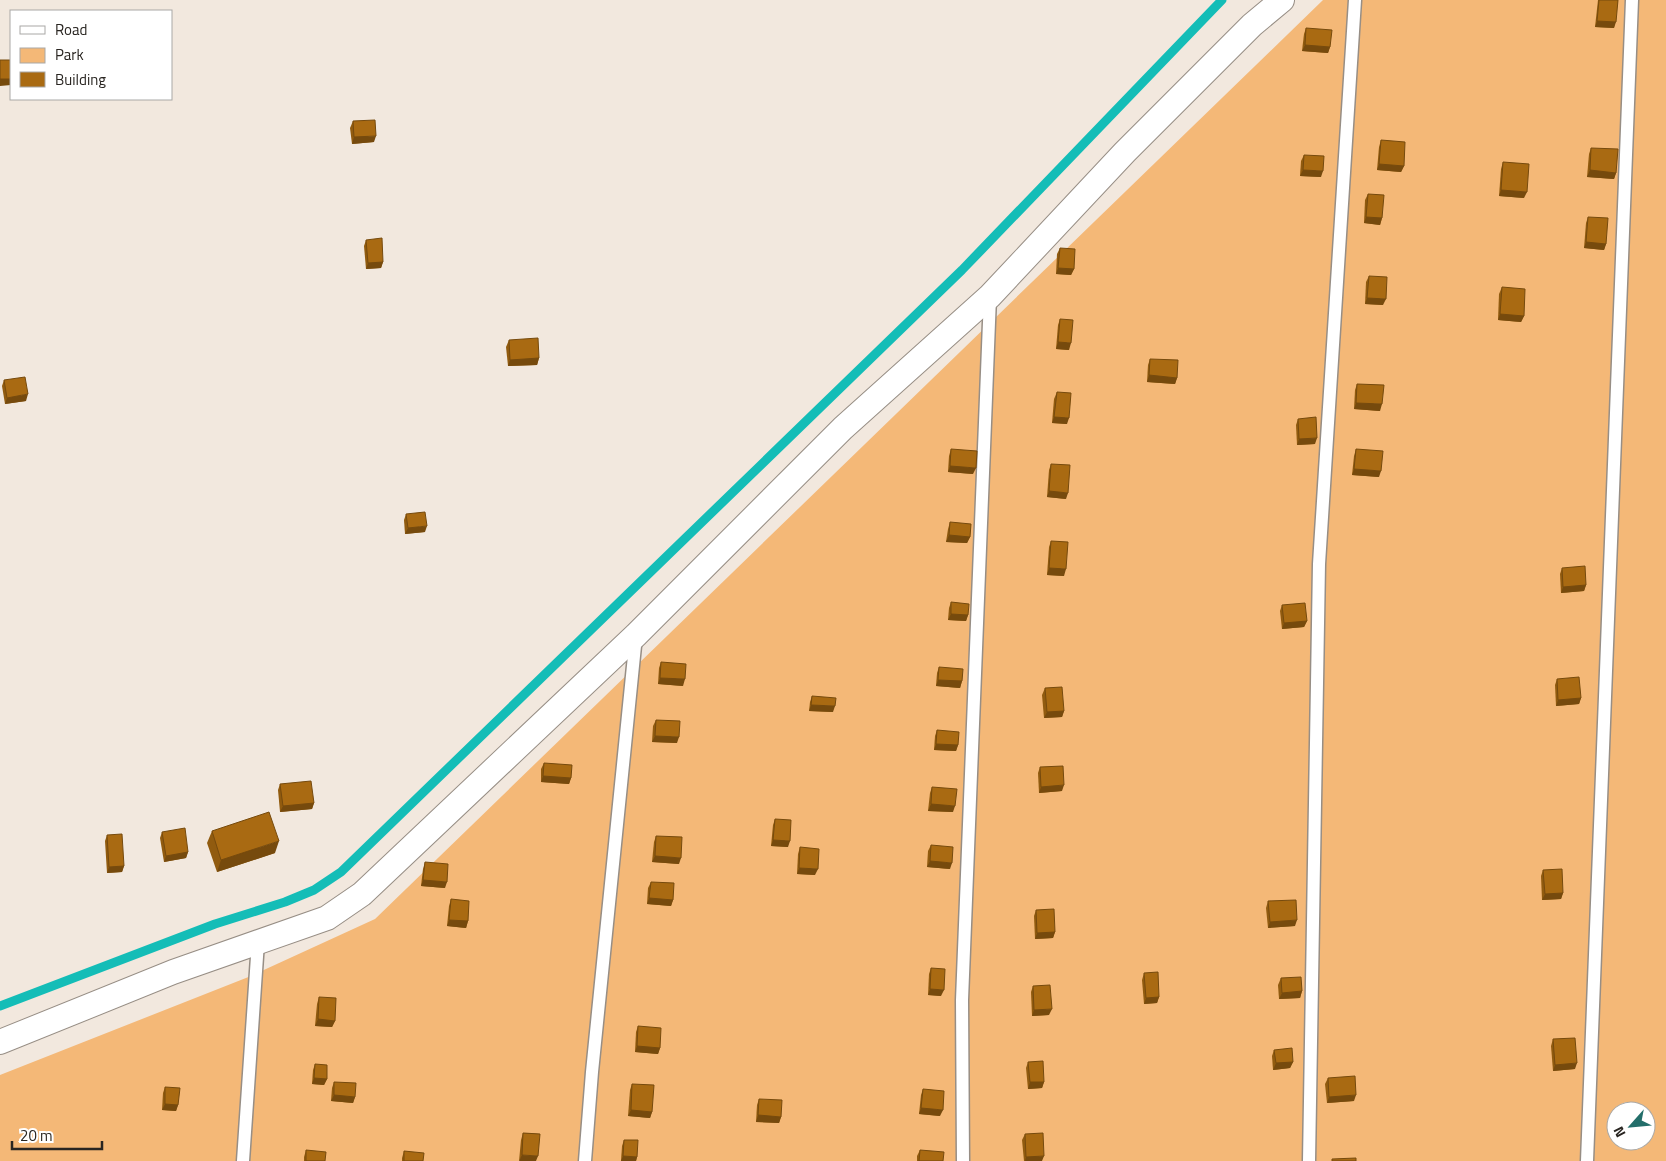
<svg xmlns="http://www.w3.org/2000/svg" width="1666" height="1161" font-family="'Titillium Web',sans-serif">
  <style>
    .green { fill: #f4b877; fill-rule: evenodd }
    .lines { fill: none; stroke-linecap: round; stroke-linejoin: round }
    .stream { stroke: #14bdb7; stroke-width: 9 }
    .lane-casing { stroke: #978e85; stroke-width: 15 }
    .street-casing { stroke: #978e85; stroke-width: 26 }
    .lane { stroke: #fff; stroke-width: 12 }
    .street { stroke: #fff; stroke-width: 24 }
    .wall { fill: #915b0f }
    .shaded-wall { fill: #764a0d }
    .building { fill: #a96a12; stroke: #764a0d }
  </style>
  <rect width="100%" height="100%" fill="#f2e8de"/>
  <!-- green -->
  <path class="green" d="M1323,0H1666V1161H0V1075L251,976L375,919ZM1616,1111H1646V1141H1616Z"/>
  <g class="lines">
    <!-- stream -->
    <polyline class="stream" points="0,1006 215,924 285,902 314,890 341,872 962,270 1222,0"/>
    <defs>
      <g id="lane">
        <polyline points="243,1161 258,942"/>
        <polyline points="585,1161 592,1072 636,636"/>
        <polyline points="963,1161 962,1000 990,297"/>
        <polyline points="1309,1161 1319,564 1355,0"/>
        <polyline points="1587,1161 1632,0"/>
      </g>
      <polyline id="street" points="0,1042 173,972 327,918 362,894 636,635 843,428 990,296 1125,152 1252,25 1282,0"/>
    </defs>
    <!-- lane casing -->
    <use href="#lane" class="lane-casing"/>
    <!-- street casing -->
    <use href="#street" class="street-casing"/>
    <!-- lane -->
    <use href="#lane" class="lane"/>
    <!-- street -->
    <use href="#street" class="street"/>
  </g>
  <!-- wall -->
  <g class="wall">
    <polygon points="1598,0 1618,0 1614,28 1595,27"/>
    <polygon points="1306,28 1330,47 1328,53 1302,51 1304,34"/>
    <polygon points="353,121 374,142 352,144 350,128"/>
    <polygon points="1381,140 1404,166 1401,172 1377,170 1379,147"/>
    <polygon points="1591,148 1616,173 1614,179 1587,177 1589,154"/>
    <polygon points="1304,155 1321,177 1300,176 1301,161"/>
    <polygon points="1503,162 1524,198 1499,196 1501,169"/>
    <polygon points="1368,194 1382,218 1380,225 1364,223 1365,200"/>
    <polygon points="1588,217 1606,244 1604,250 1584,248 1586,223"/>
    <polygon points="366,240 383,262 381,268 366,269 364,246"/>
    <polygon points="1060,248 1074,269 1071,275 1056,274 1057,254"/>
    <polygon points="1369,276 1383,305 1365,304 1366,282"/>
    <polygon points="1502,287 1524,316 1521,322 1498,320 1499,294"/>
    <polygon points="1060,319 1069,350 1056,349 1058,325"/>
    <polygon points="509,340 539,358 537,365 508,366 506,347"/>
    <polygon points="1150,359 1177,378 1175,384 1147,382 1148,365"/>
    <polygon points="4,380 26,401 5,404 2,386"/>
    <polygon points="1357,384 1380,411 1354,409 1355,390"/>
    <polygon points="1057,392 1067,424 1052,423 1054,399"/>
    <polygon points="1298,419 1315,444 1297,445 1296,425"/>
    <polygon points="951,449 973,474 948,472 949,456"/>
    <polygon points="1356,449 1379,477 1352,475 1354,456"/>
    <polygon points="1051,464 1066,499 1047,497 1049,470"/>
    <polygon points="406,514 425,532 405,534 404,520"/>
    <polygon points="950,522 970,537 967,543 946,542 948,529"/>
    <polygon points="1051,541 1064,576 1047,575 1049,547"/>
    <polygon points="1562,568 1586,585 1584,591 1561,593 1560,574"/>
    <polygon points="951,602 968,615 966,621 948,620 949,608"/>
    <polygon points="1282,605 1307,621 1304,627 1282,629 1280,611"/>
    <polygon points="661,662 683,686 658,684 659,668"/>
    <polygon points="939,667 962,681 960,688 936,686 937,673"/>
    <polygon points="1557,679 1581,698 1579,704 1556,706 1555,685"/>
    <polygon points="1045,688 1064,711 1062,717 1044,718 1042,695"/>
    <polygon points="812,696 833,712 809,711 810,702"/>
    <polygon points="656,720 677,743 652,742 653,726"/>
    <polygon points="937,730 958,745 956,751 934,750 935,736"/>
    <polygon points="544,763 571,778 569,784 541,782 541,769"/>
    <polygon points="1040,767 1062,791 1039,793 1038,773"/>
    <polygon points="280,784 314,803 312,809 280,812 278,790"/>
    <polygon points="932,787 953,812 928,811 930,793"/>
    <polygon points="775,819 788,847 771,846 773,825"/>
    <polygon points="212,831 275,853 217,872 207,843"/>
    <polygon points="162,832 188,852 186,858 164,862 160,838"/>
    <polygon points="107,835 124,866 122,872 107,873 105,841"/>
    <polygon points="656,836 679,864 652,862 654,842"/>
    <polygon points="931,845 950,869 927,867 928,851"/>
    <polygon points="800,847 815,875 797,874 798,854"/>
    <polygon points="425,862 445,888 421,886 423,869"/>
    <polygon points="1543,870 1563,893 1561,899 1542,900 1541,876"/>
    <polygon points="651,882 673,900 671,906 647,904 648,888"/>
    <polygon points="451,899 468,921 466,928 447,926 449,906"/>
    <polygon points="1268,901 1295,926 1268,928 1266,908"/>
    <polygon points="1036,910 1055,932 1053,938 1035,939 1034,916"/>
    <polygon points="931,968 941,996 928,995 929,974"/>
    <polygon points="1144,973 1159,997 1157,1003 1144,1004 1142,980"/>
    <polygon points="1281,978 1302,991 1300,998 1279,999 1278,985"/>
    <polygon points="1033,986 1049,1015 1032,1016 1031,992"/>
    <polygon points="319,997 335,1021 332,1027 315,1026 317,1004"/>
    <polygon points="638,1026 660,1048 658,1054 635,1052 636,1032"/>
    <polygon points="1553,1039 1575,1069 1553,1071 1551,1046"/>
    <polygon points="1274,1050 1293,1062 1290,1068 1273,1070 1272,1056"/>
    <polygon points="1028,1062 1044,1082 1042,1088 1028,1089 1026,1068"/>
    <polygon points="315,1064 327,1079 324,1085 312,1084 313,1070"/>
    <polygon points="1328,1078 1354,1101 1327,1103 1325,1084"/>
    <polygon points="334,1082 355,1097 353,1103 331,1101 332,1088"/>
    <polygon points="632,1084 652,1112 650,1118 628,1116 630,1090"/>
    <polygon points="165,1087 178,1105 176,1111 162,1110 163,1093"/>
    <polygon points="923,1089 940,1116 919,1114 921,1095"/>
    <polygon points="759,1099 781,1117 779,1123 756,1122 757,1105"/>
    <polygon points="523,1133 540,1134 519,1161 521,1140"/>
    <polygon points="1025,1134 1042,1161 1024,1161 1022,1140"/>
    <polygon points="624,1140 637,1157 636,1161 621,1161 622,1146"/>
    <polygon points="306,1150 325,1161 304,1161 304,1157"/>
    <polygon points="920,1150 943,1161 917,1161 917,1156"/>
    <polygon points="404,1151 423,1161 402,1161 402,1158"/>
  </g>
  <!-- shaded-wall -->
  <g class="shaded-wall">
    <polygon points="1597,21 1616,22 1614,28 1595,27"/>
    <polygon points="1305,45 1330,47 1328,53 1302,51"/>
    <polygon points="0,79 11,79 11,85 0,86"/>
    <polygon points="376,136 374,142 352,144 354,137"/>
    <polygon points="1379,164 1404,166 1401,172 1377,170"/>
    <polygon points="1303,170 1323,171 1321,177 1300,176"/>
    <polygon points="1590,170 1616,173 1614,179 1587,177"/>
    <polygon points="1501,190 1527,192 1524,198 1499,196"/>
    <polygon points="1366,217 1382,218 1380,225 1364,223"/>
    <polygon points="1586,242 1606,244 1604,250 1584,248"/>
    <polygon points="383,262 381,268 366,269 368,263"/>
    <polygon points="1058,268 1074,269 1071,275 1056,274"/>
    <polygon points="1367,298 1386,299 1383,305 1365,304"/>
    <polygon points="1500,314 1524,316 1521,322 1498,320"/>
    <polygon points="1058,342 1071,343 1069,350 1056,349"/>
    <polygon points="539,358 537,365 508,366 510,360"/>
    <polygon points="1149,375 1177,378 1175,384 1147,382"/>
    <polygon points="28,394 26,401 5,404 7,398"/>
    <polygon points="1356,403 1382,404 1380,411 1354,409"/>
    <polygon points="1054,417 1069,418 1067,424 1052,423"/>
    <polygon points="1317,438 1315,444 1297,445 1299,439"/>
    <polygon points="950,466 976,468 973,474 948,472"/>
    <polygon points="1354,469 1381,471 1379,477 1352,475"/>
    <polygon points="1049,491 1068,493 1066,499 1047,497"/>
    <polygon points="427,526 425,532 405,534 408,528"/>
    <polygon points="949,535 970,537 967,543 946,542"/>
    <polygon points="1049,568 1066,569 1064,576 1047,575"/>
    <polygon points="1586,585 1584,591 1561,593 1563,587"/>
    <polygon points="951,614 968,615 966,621 948,620"/>
    <polygon points="1307,621 1304,627 1282,629 1284,623"/>
    <polygon points="660,678 685,679 683,686 658,684"/>
    <polygon points="938,680 962,681 960,688 936,686"/>
    <polygon points="1581,698 1579,704 1556,706 1558,700"/>
    <polygon points="811,705 835,706 833,712 809,711"/>
    <polygon points="1064,711 1062,717 1044,718 1047,712"/>
    <polygon points="655,736 679,737 677,743 652,742"/>
    <polygon points="936,744 958,745 956,751 934,750"/>
    <polygon points="543,776 571,778 569,784 541,782"/>
    <polygon points="1064,785 1062,791 1039,793 1041,787"/>
    <polygon points="314,803 312,809 280,812 283,806"/>
    <polygon points="931,804 955,806 953,812 928,811"/>
    <polygon points="773,840 790,841 788,847 771,846"/>
    <polygon points="279,841 275,853 217,872 221,860"/>
    <polygon points="188,852 186,858 164,862 166,856"/>
    <polygon points="655,856 681,858 679,864 652,862"/>
    <polygon points="930,861 952,863 950,869 927,867"/>
    <polygon points="124,866 122,872 107,873 109,867"/>
    <polygon points="799,868 818,869 815,875 797,874"/>
    <polygon points="423,880 447,882 445,888 421,886"/>
    <polygon points="1563,893 1561,899 1542,900 1545,894"/>
    <polygon points="649,898 673,900 671,906 647,904"/>
    <polygon points="449,920 468,921 466,928 447,926"/>
    <polygon points="1297,920 1295,926 1268,928 1270,922"/>
    <polygon points="1055,932 1053,938 1035,939 1037,933"/>
    <polygon points="930,989 944,990 941,996 928,995"/>
    <polygon points="1302,991 1300,998 1279,999 1282,993"/>
    <polygon points="1159,997 1157,1003 1144,1004 1146,998"/>
    <polygon points="1052,1009 1049,1015 1032,1016 1034,1010"/>
    <polygon points="318,1019 335,1021 332,1027 315,1026"/>
    <polygon points="637,1046 660,1048 658,1054 635,1052"/>
    <polygon points="1293,1062 1290,1068 1273,1070 1276,1063"/>
    <polygon points="1577,1063 1575,1069 1553,1071 1555,1065"/>
    <polygon points="314,1078 327,1079 324,1085 312,1084"/>
    <polygon points="1030,1082 1044,1082 1042,1088 1028,1089"/>
    <polygon points="334,1095 355,1097 353,1103 331,1101"/>
    <polygon points="1356,1095 1354,1101 1327,1103 1329,1097"/>
    <polygon points="165,1104 178,1105 176,1111 162,1110"/>
    <polygon points="921,1108 943,1110 940,1116 919,1114"/>
    <polygon points="631,1110 652,1112 650,1118 628,1116"/>
    <polygon points="758,1115 781,1117 779,1123 756,1122"/>
    <polygon points="522,1155 538,1156 536,1161 519,1161"/>
    <polygon points="623,1156 637,1157 636,1161 621,1161"/>
    <polygon points="1044,1156 1042,1161 1025,1161 1026,1157"/>
  </g>
  <!-- building -->
  <g class="building">
    <polygon points="1599,0 1618,0 1616,22 1597,21"/>
    <polygon points="1306,28 1332,30 1330,47 1305,45"/>
    <rect x="0" y="60" width="11" height="19"/>
    <polygon points="375,120 376,136 354,137 353,121"/>
    <polygon points="1381,140 1405,142 1404,166 1379,164"/>
    <polygon points="1591,148 1618,149 1616,173 1590,170"/>
    <polygon points="1304,155 1324,156 1323,171 1303,170"/>
    <polygon points="1503,162 1529,164 1527,192 1501,190"/>
    <polygon points="1368,194 1384,195 1382,218 1366,217"/>
    <polygon points="1588,217 1608,218 1606,244 1586,242"/>
    <polygon points="382,238 383,262 368,263 366,240"/>
    <polygon points="1060,248 1075,249 1074,269 1058,268"/>
    <polygon points="1369,276 1387,277 1386,299 1367,298"/>
    <polygon points="1502,287 1525,289 1524,316 1500,314"/>
    <polygon points="1060,319 1073,320 1071,343 1058,342"/>
    <polygon points="538,338 539,358 510,360 509,340"/>
    <polygon points="1150,359 1178,360 1177,378 1149,375"/>
    <polygon points="25,377 28,394 7,398 4,380"/>
    <polygon points="1357,384 1384,385 1382,404 1356,403"/>
    <polygon points="1057,392 1071,393 1069,418 1054,417"/>
    <polygon points="1316,417 1317,438 1299,439 1298,419"/>
    <polygon points="951,449 977,451 976,468 950,466"/>
    <polygon points="1356,449 1383,451 1381,471 1354,469"/>
    <polygon points="1051,464 1070,465 1068,493 1049,491"/>
    <polygon points="425,512 427,526 408,528 406,514"/>
    <polygon points="950,522 971,524 970,537 949,535"/>
    <polygon points="1051,541 1068,542 1066,569 1049,568"/>
    <polygon points="1585,566 1586,585 1563,587 1562,568"/>
    <polygon points="951,602 969,604 968,615 951,614"/>
    <polygon points="1305,603 1307,621 1284,623 1282,605"/>
    <polygon points="661,662 686,664 685,679 660,678"/>
    <polygon points="939,667 963,669 962,681 938,680"/>
    <polygon points="1579,677 1581,698 1558,700 1557,679"/>
    <polygon points="1062,687 1064,711 1047,712 1045,688"/>
    <polygon points="812,696 836,698 835,706 811,705"/>
    <polygon points="656,720 680,721 679,737 655,736"/>
    <polygon points="937,730 959,732 958,745 936,744"/>
    <polygon points="544,763 572,765 571,778 543,776"/>
    <polygon points="1063,766 1064,785 1041,787 1040,767"/>
    <polygon points="311,781 314,803 283,806 280,784"/>
    <polygon points="932,787 957,789 955,806 931,804"/>
    <polygon points="269,812 279,841 221,860 212,831"/>
    <polygon points="775,819 791,820 790,841 773,840"/>
    <polygon points="185,828 188,852 166,856 162,832"/>
    <polygon points="122,834 124,866 109,867 107,835"/>
    <polygon points="656,836 682,837 681,858 655,856"/>
    <polygon points="931,845 953,847 952,863 930,861"/>
    <polygon points="800,847 819,849 818,869 799,868"/>
    <polygon points="425,862 448,864 447,882 423,880"/>
    <polygon points="1562,869 1563,893 1545,894 1543,870"/>
    <polygon points="651,882 674,883 673,900 649,898"/>
    <polygon points="451,899 469,901 468,921 449,920"/>
    <polygon points="1296,900 1297,920 1270,922 1268,901"/>
    <polygon points="1054,909 1055,932 1037,933 1036,910"/>
    <polygon points="931,968 945,969 944,990 930,989"/>
    <polygon points="1158,972 1159,997 1146,998 1144,973"/>
    <polygon points="1301,977 1302,991 1282,993 1281,978"/>
    <polygon points="1050,985 1052,1009 1034,1010 1033,986"/>
    <polygon points="319,997 336,998 335,1021 318,1019"/>
    <polygon points="638,1026 661,1028 660,1048 637,1046"/>
    <polygon points="1575,1038 1577,1063 1555,1065 1553,1039"/>
    <polygon points="1292,1048 1293,1062 1276,1063 1274,1050"/>
    <polygon points="1043,1061 1044,1082 1030,1082 1028,1062"/>
    <polygon points="315,1064 327,1065 327,1079 314,1078"/>
    <polygon points="1355,1076 1356,1095 1329,1097 1328,1078"/>
    <polygon points="334,1082 356,1083 355,1097 334,1095"/>
    <polygon points="632,1084 654,1085 652,1112 631,1110"/>
    <polygon points="165,1087 180,1088 178,1105 165,1104"/>
    <polygon points="923,1089 944,1091 943,1110 921,1108"/>
    <polygon points="759,1099 782,1100 781,1117 758,1115"/>
    <polygon points="523,1133 540,1134 538,1156 522,1155"/>
    <polygon points="1043,1133 1044,1156 1026,1157 1025,1134"/>
    <polygon points="624,1140 638,1140 637,1157 623,1156"/>
    <polygon points="306,1150 326,1152 325,1161 306,1161"/>
    <polygon points="920,1150 944,1152 943,1161 919,1161"/>
    <polygon points="404,1151 424,1153 423,1161 404,1161"/>
    <polygon points="1356,1158 1356,1161 1332,1161 1332,1159"/>
  </g>
  <!-- legend -->
  <rect x="10" y="10" width="162" height="90" fill="#ffffff" stroke="#a9a8a6"/>
  <rect x="20" y="26" width="25" height="8" fill="#ffffff" stroke="#a9a8a6"/>
  <text x="55" y="35" font-size="15" fill="#292521">Road</text>
  <rect x="20" y="48" width="25" height="15" fill="#f4b877" stroke="#a9a8a6"/>
  <text x="55" y="60" font-size="15" fill="#292521">Park</text>
  <rect x="20" y="72" width="25" height="15" fill="#a96a12" stroke="#a9a8a6"/>
  <text x="55" y="85" font-size="15" fill="#292521">Building</text>
  <!-- north arrow -->
  <g transform="translate(1631 1126) rotate(243)"><circle r="24" fill="#ffffff" stroke="#a9a8a6"/>
  <path d="M0-4L9 19L0 12L-9 19Z" fill="#236e6a"/>
  <text y="-8" font-size="14" font-weight="bold" text-anchor="middle" fill="#292521">N</text>
  </g>
  <!-- scale -->
  <path d="M12 1141v8h90v-8" fill="none" stroke="#292521" stroke-width="2.5"/>
  <text x="20" y="1141" font-size="15" fill="#292521" stroke="#ffffff" stroke-width="4" paint-order="stroke">20 m</text>
</svg>
